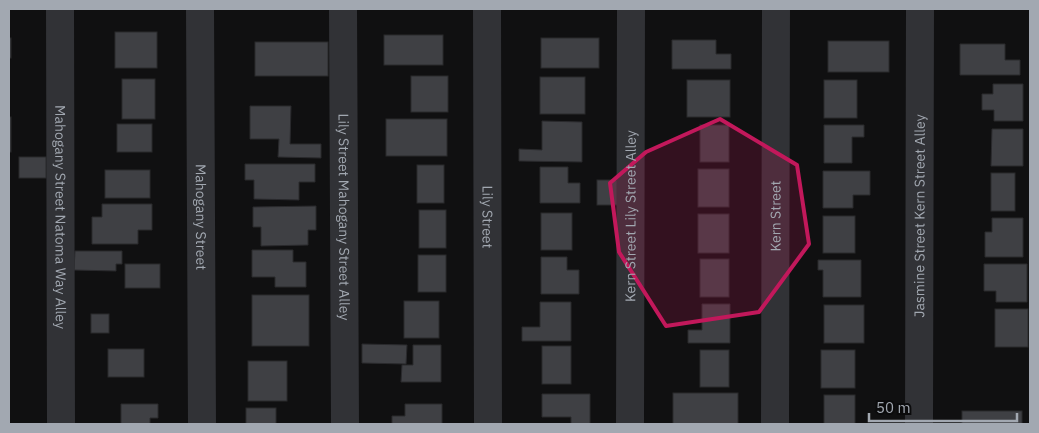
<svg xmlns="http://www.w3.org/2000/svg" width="1039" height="433" font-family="'IBM Plex Sans',sans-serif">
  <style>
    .building { fill: #3f4044; stroke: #2a2a2d }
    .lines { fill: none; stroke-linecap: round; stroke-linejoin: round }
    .minor { stroke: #313236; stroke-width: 28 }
    .marked { fill: #c2185b; fill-opacity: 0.2; stroke: #c2185b; stroke-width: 4; stroke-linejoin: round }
    .labels { text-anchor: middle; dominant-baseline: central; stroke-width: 4; stroke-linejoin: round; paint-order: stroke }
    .street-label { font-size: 14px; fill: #a2a8b1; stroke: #0b0b0c }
  </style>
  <rect width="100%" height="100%" fill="#101011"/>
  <!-- building -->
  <g class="building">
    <rect x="115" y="32" width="42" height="36"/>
    <rect x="384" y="35" width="59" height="30"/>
    <rect x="9" y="38" width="2" height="20"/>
    <rect x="541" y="38" width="58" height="30"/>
    <polygon points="672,40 716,40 716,54 731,54 731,69 672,69"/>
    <rect x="828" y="41" width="61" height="31"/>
    <rect x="255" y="42" width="73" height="34"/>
    <polygon points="960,44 1005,44 1005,60 1020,60 1020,75 960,75"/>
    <rect x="411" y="76" width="37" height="36"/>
    <rect x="540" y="77" width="45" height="37"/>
    <rect x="122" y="79" width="33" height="40"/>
    <rect x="687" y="80" width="43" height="37"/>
    <rect x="824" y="80" width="33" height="38"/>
    <polygon points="993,84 1023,84 1023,121 994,121 994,110 982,110 982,94 993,94"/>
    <polygon points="250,106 291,106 290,144 321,144 321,158 278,157 279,139 250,139"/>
    <rect x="9" y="117" width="2" height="35"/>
    <rect x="386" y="119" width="61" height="37"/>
    <polygon points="542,121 582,122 582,162 519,161 519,149 542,150"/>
    <rect x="117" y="124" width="35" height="28"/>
    <rect x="700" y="125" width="29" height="37"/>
    <polygon points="824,125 864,125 864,137 852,137 852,163 824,163"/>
    <polygon points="992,129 1023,129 1023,166 991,166"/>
    <rect x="19" y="157" width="27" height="21"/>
    <polygon points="245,164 315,164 315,182 299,182 299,200 254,199 254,180 245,180"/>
    <rect x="417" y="165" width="27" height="38"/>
    <polygon points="540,167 568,167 568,183 580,183 580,203 540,203"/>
    <rect x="698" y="169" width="31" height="38"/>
    <rect x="105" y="170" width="45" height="28"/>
    <polygon points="823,171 870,171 870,195 853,195 853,208 823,208"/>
    <rect x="991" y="173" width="24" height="38"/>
    <rect x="597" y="180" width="24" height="25"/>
    <polygon points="102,204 152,204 152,230 138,230 138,244 92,244 92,217 102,217"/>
    <polygon points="316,206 316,230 308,230 308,245 261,246 261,227 253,227 253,207"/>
    <rect x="419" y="210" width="27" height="38"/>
    <rect x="541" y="213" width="31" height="37"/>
    <rect x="698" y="214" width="31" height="39"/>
    <rect x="823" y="216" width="32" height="37"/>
    <polygon points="992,218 1023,218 1023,257 985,257 985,232 992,232"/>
    <polygon points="252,250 293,250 293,262 306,262 306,287 275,287 275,277 252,277"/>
    <polygon points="75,251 122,251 122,264 116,264 116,271 74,270"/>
    <rect x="418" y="255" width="28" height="37"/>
    <polygon points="541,257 567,257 567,270 579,270 579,294 541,294"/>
    <rect x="700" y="259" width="29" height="38"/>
    <polygon points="818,260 861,260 861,297 823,297 823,270 818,270"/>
    <rect x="125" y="264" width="35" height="24"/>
    <polygon points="984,264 1027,264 1027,302 996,302 996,291 984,291"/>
    <rect x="252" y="295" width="57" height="51"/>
    <rect x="404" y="301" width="35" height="37"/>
    <polygon points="540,302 571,302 571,341 522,341 522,327 540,327"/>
    <polygon points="702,304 730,304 730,343 688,343 688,330 702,330"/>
    <rect x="824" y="305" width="40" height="38"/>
    <rect x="995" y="309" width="33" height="38"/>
    <rect x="91" y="314" width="18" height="19"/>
    <polygon points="362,344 407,345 406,364 362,363"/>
    <polygon points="413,345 441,345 441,382 401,382 402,365 413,365"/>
    <rect x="542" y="346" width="29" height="38"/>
    <rect x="108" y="349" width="36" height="28"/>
    <rect x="700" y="350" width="29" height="37"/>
    <rect x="821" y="350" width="34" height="38"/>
    <rect x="248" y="361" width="39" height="40"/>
    <rect x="673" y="393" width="65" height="31"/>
    <polygon points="542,394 590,394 590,424 571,424 571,417 542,417"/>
    <rect x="824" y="395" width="31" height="29"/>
    <polygon points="121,404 158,404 158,418 150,418 150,424 121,424"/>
    <polygon points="405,404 442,404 442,424 392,424 392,416 405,416"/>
    <rect x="246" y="408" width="30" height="16"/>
    <rect x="962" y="411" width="60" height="13"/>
  </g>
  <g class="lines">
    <!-- minor -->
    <g class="minor">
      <path id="s1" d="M60,9L61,424"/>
      <path id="s2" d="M200,9L202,424"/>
      <path id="s3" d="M343,9L345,424"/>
      <path id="s4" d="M487,9L488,424"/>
      <path id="s5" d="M630,424L631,9"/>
      <path id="s6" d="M775,424L776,9"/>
      <path id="s7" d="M919,424L920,9"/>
    </g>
  </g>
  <!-- marked area -->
  <path class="marked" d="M720,119L797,165L809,244L759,312L666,326L619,252L610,183L646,152Z"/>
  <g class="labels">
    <!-- street labels -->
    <g class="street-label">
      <text stroke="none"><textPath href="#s1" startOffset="208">Mahogany Street Natoma Way Alley</textPath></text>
      <text stroke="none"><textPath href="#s2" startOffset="208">Mahogany Street</textPath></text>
      <text stroke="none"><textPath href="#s3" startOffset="208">Lily Street Mahogany Street Alley</textPath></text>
      <text stroke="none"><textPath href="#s4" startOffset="208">Lily Street</textPath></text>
      <text stroke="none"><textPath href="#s5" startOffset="208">Kern Street Lily Street Alley</textPath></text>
      <text stroke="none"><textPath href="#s6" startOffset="208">Kern Street</textPath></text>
      <text stroke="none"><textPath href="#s7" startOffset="208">Jasmine Street Kern Street Alley</textPath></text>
    </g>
  </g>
  <!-- border -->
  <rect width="1039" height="433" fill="none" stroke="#a2a8b1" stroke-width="20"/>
  <!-- scale -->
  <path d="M869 413v8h148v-8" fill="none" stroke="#a2a8b1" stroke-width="2.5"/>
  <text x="876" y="413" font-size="15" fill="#a2a8b1" stroke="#0b0b0c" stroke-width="4" paint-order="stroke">50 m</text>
</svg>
